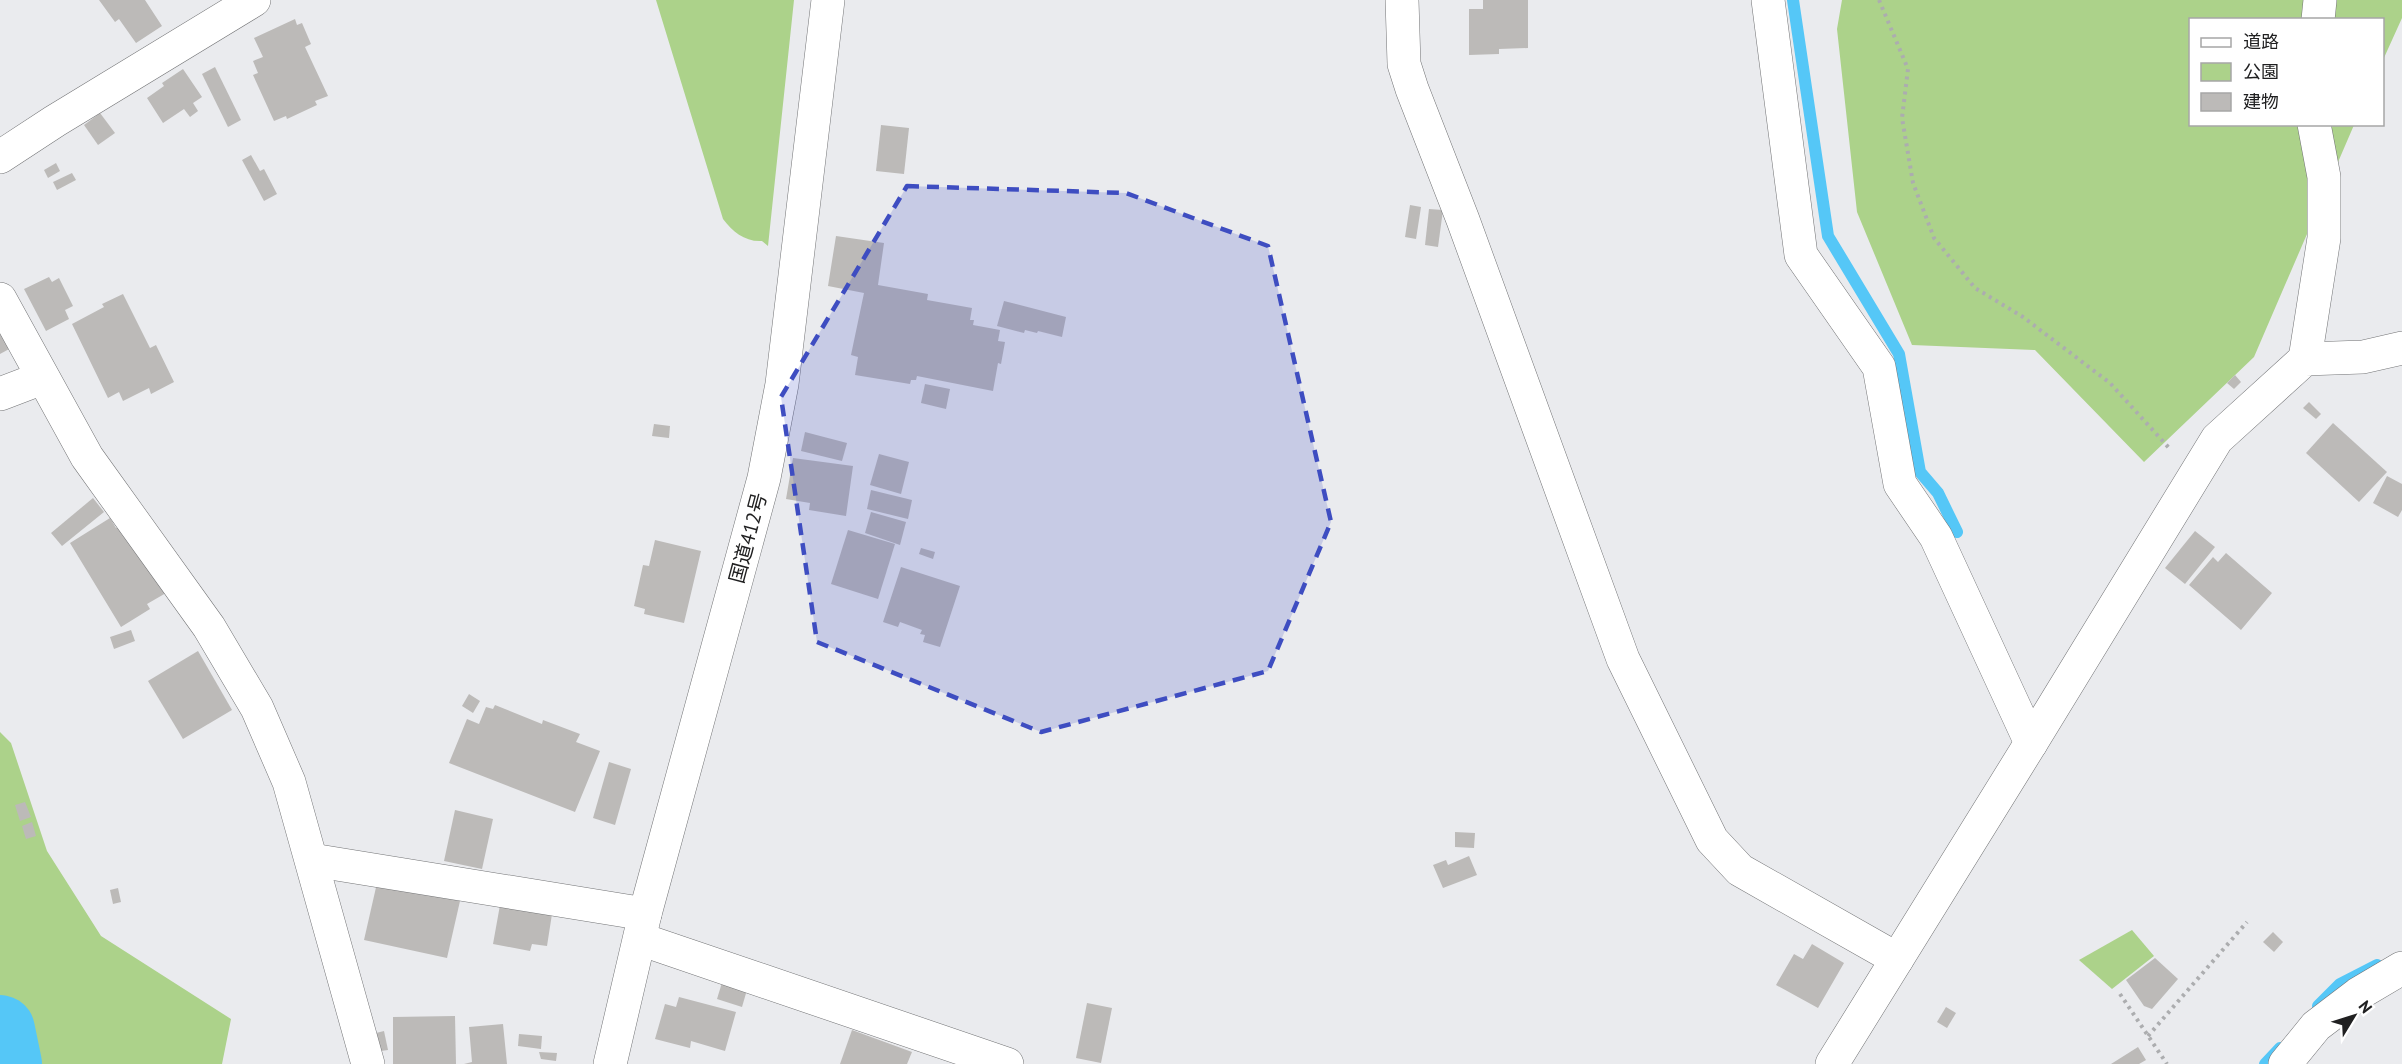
<svg xmlns="http://www.w3.org/2000/svg" width="2402" height="1064" font-family="'PT Sans','Noto Sans JP',sans-serif">
  <style>
    .green { fill: #acd28a }
    .lines { fill: none; stroke-linecap: round; stroke-linejoin: round }
    .stream { stroke: #55c7f7; stroke-width: 12 }
    .river { stroke: #55c7f7; stroke-width: 70 }
    .building { fill: #bcbab8 }
    .street-casing { stroke: #737476; stroke-width: 34 }
    .highway-casing { stroke: #737476; stroke-width: 34 }
    .path { stroke: #acadaf; stroke-width: 4; stroke-dasharray: 3 4.5; stroke-linecap: butt }
    .street { stroke: #fff; stroke-width: 33 }
    .highway { stroke: #fff; stroke-width: 33 }
    .marked { fill: #3e4dc1; fill-opacity: 0.2; stroke: #3e4dc1; stroke-width: 4.5; stroke-dasharray: 12 8; stroke-linejoin: round }
    .labels { text-anchor: middle; dominant-baseline: central; stroke-width: 4.5; stroke-linejoin: round; paint-order: stroke }
    .street-label { font-size: 20px; fill: #202021; stroke: #fff }
  </style>
  <rect width="100%" height="100%" fill="#eaebee"/>
  <!-- green -->
  <g class="green">
    <path d="M656,0H794L768,246L762,241C745,242 733,232 723,219Z"/>
    <polygon points="1842,0 2402,0 2402,18 2383,60 2382,20 2190,20 2190,124 2354,125 2254,357 2144,462 2035,350 1912,345 1857,212 1837,29"/>
    <polygon points="0,732 11,743 47,851 101,936 231,1019 222,1064 0,1064"/>
    <polygon points="2132,930 2154,956 2112,989 2079,960"/>
  </g>
  <g class="lines">
    <!-- stream -->
    <g class="stream">
      <polyline points="1793,0 1828,236 1899,354 1920,472 1938,493 1957,532"/>
      <polyline points="2318,1006 2340,984 2377,965"/>
      <polyline points="2265,1064 2280,1048"/>
    </g>
    <!-- river -->
    <polyline class="river" points="0,1030 7,1064"/>
  </g>
  <!-- building -->
  <g class="building">
    <polygon points="99,0 145,0 162,26 136,43 119,19 115,22"/>
    <polygon points="1483,0 1528,0 1528,48 1499,49 1499,54 1469,55 1469,9 1483,9"/>
    <polygon points="295,19 297,25 302,23 311,44 305,47 328,96 315,101 317,105 287,119 286,116 274,121 253,75 258,73 253,61 263,57 254,38"/>
    <polygon points="215,67 241,120 228,127 202,74"/>
    <polygon points="183,69 202,97 193,103 198,111 190,117 184,109 163,123 147,98 164,86 162,83"/>
    <polygon points="100,113 115,133 98,145 84,125"/>
    <polygon points="881,125 909,128 904,174 876,171"/>
    <polygon points="251,155 260,171 264,169 277,194 264,201 242,160"/>
    <polygon points="56,163 60,171 48,178 44,170"/>
    <polygon points="72,173 76,180 57,190 53,182"/>
    <polygon points="1410,205 1421,207 1416,239 1405,237"/>
    <polygon points="1429,209 1443,210 1438,247 1425,245"/>
    <polygon points="836,236 884,243 878,285 928,294 927,300 972,308 970,320 974,320 973,325 1000,330 998,341 1005,342 1001,364 998,363 993,391 917,376 916,380 911,380 910,384 855,375 858,357 851,355 864,293 828,286"/>
    <polygon points="49,277 52,282 59,278 73,306 65,310 69,319 46,331 24,289"/>
    <polygon points="123,294 150,348 156,345 174,382 151,394 149,388 123,401 119,392 108,398 72,324 104,307 102,304"/>
    <polygon points="1004,301 1066,317 1062,337 1038,331 1037,333 1025,330 1024,333 997,326"/>
    <polygon points="0,330 11,348 0,354"/>
    <polygon points="2235,375 2241,382 2234,389 2227,383"/>
    <polygon points="925,384 950,389 946,409 921,403"/>
    <polygon points="2309,402 2321,414 2316,419 2303,408"/>
    <polygon points="2333,423 2387,472 2359,502 2306,453"/>
    <polygon points="654,424 670,426 669,438 652,436"/>
    <polygon points="805,432 847,443 842,461 801,451"/>
    <polygon points="879,454 909,462 901,494 870,485"/>
    <polygon points="793,458 853,466 846,516 809,510 810,503 786,499"/>
    <polygon points="2387,476 2402,484 2402,510 2398,517 2373,503"/>
    <polygon points="871,490 912,500 908,519 867,509"/>
    <polygon points="93,498 104,512 62,546 51,533"/>
    <polygon points="871,512 906,522 900,545 865,533"/>
    <polygon points="110,518 116,528 120,526 166,593 147,604 150,609 121,627 70,543"/>
    <polygon points="848,530 895,544 878,599 831,584"/>
    <polygon points="2195,531 2215,547 2185,584 2165,568"/>
    <polygon points="655,540 701,551 684,623 644,614 645,609 634,606 643,565 649,566"/>
    <polygon points="921,548 935,552 933,559 919,554"/>
    <polygon points="2226,553 2272,593 2241,630 2189,585 2213,557 2218,562"/>
    <polygon points="901,567 960,586 940,647 923,642 925,635 920,634 922,630 900,622 898,627 883,622"/>
    <polygon points="131,630 135,641 114,649 110,637"/>
    <polygon points="198,651 232,710 183,739 148,681"/>
    <polygon points="469,694 480,701 473,713 462,706"/>
    <polygon points="495,705 542,724 543,720 580,734 576,742 600,751 575,812 449,763 467,719 479,724 486,707 493,709"/>
    <polygon points="609,762 631,769 615,825 593,818"/>
    <polygon points="25,802 31,817 20,821 15,805"/>
    <polygon points="455,810 493,819 482,869 444,861"/>
    <polygon points="32,822 36,836 26,839 22,826"/>
    <polygon points="1455,832 1475,833 1474,848 1455,847"/>
    <polygon points="1469,856 1477,875 1443,888 1433,865 1446,860 1448,865"/>
    <polygon points="377,883 460,901 447,958 364,940"/>
    <polygon points="118,888 121,902 113,904 110,890"/>
    <polygon points="500,905 552,914 547,946 532,944 530,951 493,944"/>
    <polygon points="2273,932 2283,942 2274,952 2263,942"/>
    <polygon points="1812,944 1844,963 1818,1008 1776,985 1794,954 1803,959"/>
    <polygon points="2155,958 2178,979 2152,1009 2144,1006 2126,980"/>
    <polygon points="724,976 749,983 742,1007 717,999"/>
    <polygon points="679,997 736,1012 725,1051 691,1041 690,1048 655,1039 665,1004 676,1007"/>
    <polygon points="1087,1003 1112,1008 1101,1063 1076,1058"/>
    <polygon points="1946,1007 1956,1013 1947,1028 1937,1022"/>
    <polygon points="455,1016 456,1064 393,1064 393,1017"/>
    <polygon points="503,1024 507,1064 464,1064 472,1062 469,1027"/>
    <polygon points="852,1030 912,1052 907,1064 840,1064"/>
    <polygon points="384,1031 388,1050 381,1051 376,1033"/>
    <polygon points="519,1034 542,1036 541,1049 518,1046"/>
    <polygon points="2138,1047 2146,1060 2139,1064 2111,1064"/>
    <polygon points="539,1052 557,1053 556,1061 541,1059"/>
  </g>
  <g class="lines">
    <defs>
      <g id="street">
        <polyline points="1402,0 1404,64 1412,89 1463,220 1623,659 1712,840 1740,870 1897,959"/>
        <polyline points="1768,0 1801,255 1879,367 1900,484 1936,537 2031,743"/>
        <polyline points="2318,20 2320,0"/>
        <polyline points="0,157 55,121 254,0"/>
        <polyline points="0,299 87,457 209,627 257,708 289,782 368,1064"/>
        <polyline points="2305,359 2324,238 2324,177 2314,124"/>
        <polyline points="0,394 42,378"/>
        <polyline points="312,860 645,914"/>
        <polyline points="640,939 1007,1064"/>
        <polyline points="1832,1064 2031,743 2217,439 2305,359 2363,357 2402,348"/>
        <polyline points="2285,1064 2316,1026 2358,994 2402,968"/>
      </g>
      <polyline id="highway" points="610,1064 645,914 764,478 782,384 828,0"/>
    </defs>
    <!-- street casing -->
    <use href="#street" class="street-casing"/>
    <!-- highway casing -->
    <use href="#highway" class="highway-casing"/>
    <!-- path -->
    <g class="path">
      <polyline points="1879,0 1908,69 1902,118 1913,183 1934,238 1975,288 2023,317 2110,383 2170,449"/>
      <polyline points="2120,994 2167,1064"/>
      <polyline points="2148,1036 2247,922"/>
    </g>
    <!-- street -->
    <use href="#street" class="street"/>
    <!-- highway -->
    <use href="#highway" class="highway"/>
  </g>
  <!-- marked area -->
  <path class="marked" d="M907,186L1126,193L1268,246L1331,522L1268,671L1041,732L817,642L781,397Z"/>
  <g class="labels">
    <!-- street labels -->
    <g class="street-label">
      <text transform="translate(748 538) rotate(-75)">国道412号</text>
    </g>
  </g>
  <!-- legend -->
  <rect x="2189" y="18" width="195" height="108" fill="#ffffff" stroke="#a6a6a6" stroke-width="1.5"/>
  <rect x="2201" y="38" width="30" height="9" fill="#ffffff" stroke="#a6a6a6" stroke-width="1.5"/>
  <text x="2243" y="48" font-size="18" fill="#202021">道路</text>
  <rect x="2201" y="63" width="30" height="18" fill="#acd28a" stroke="#a6a6a6" stroke-width="1.5"/>
  <text x="2243" y="78" font-size="18" fill="#202021">公園</text>
  <rect x="2201" y="93" width="30" height="18" fill="#bcbab8" stroke="#a6a6a6" stroke-width="1.5"/>
  <text x="2243" y="108" font-size="18" fill="#202021">建物</text>
  <!-- north arrow -->
  <g transform="translate(2354 1016) rotate(52)" stroke="#ffffff" stroke-width="4.5" paint-order="stroke">
  <path d="M0-4.5L10 22L0 15L-10 22Z" fill="#202021"/>
  <text y="-9" font-size="16" font-weight="bold" text-anchor="middle" fill="#202021">N</text>
  </g>
</svg>
